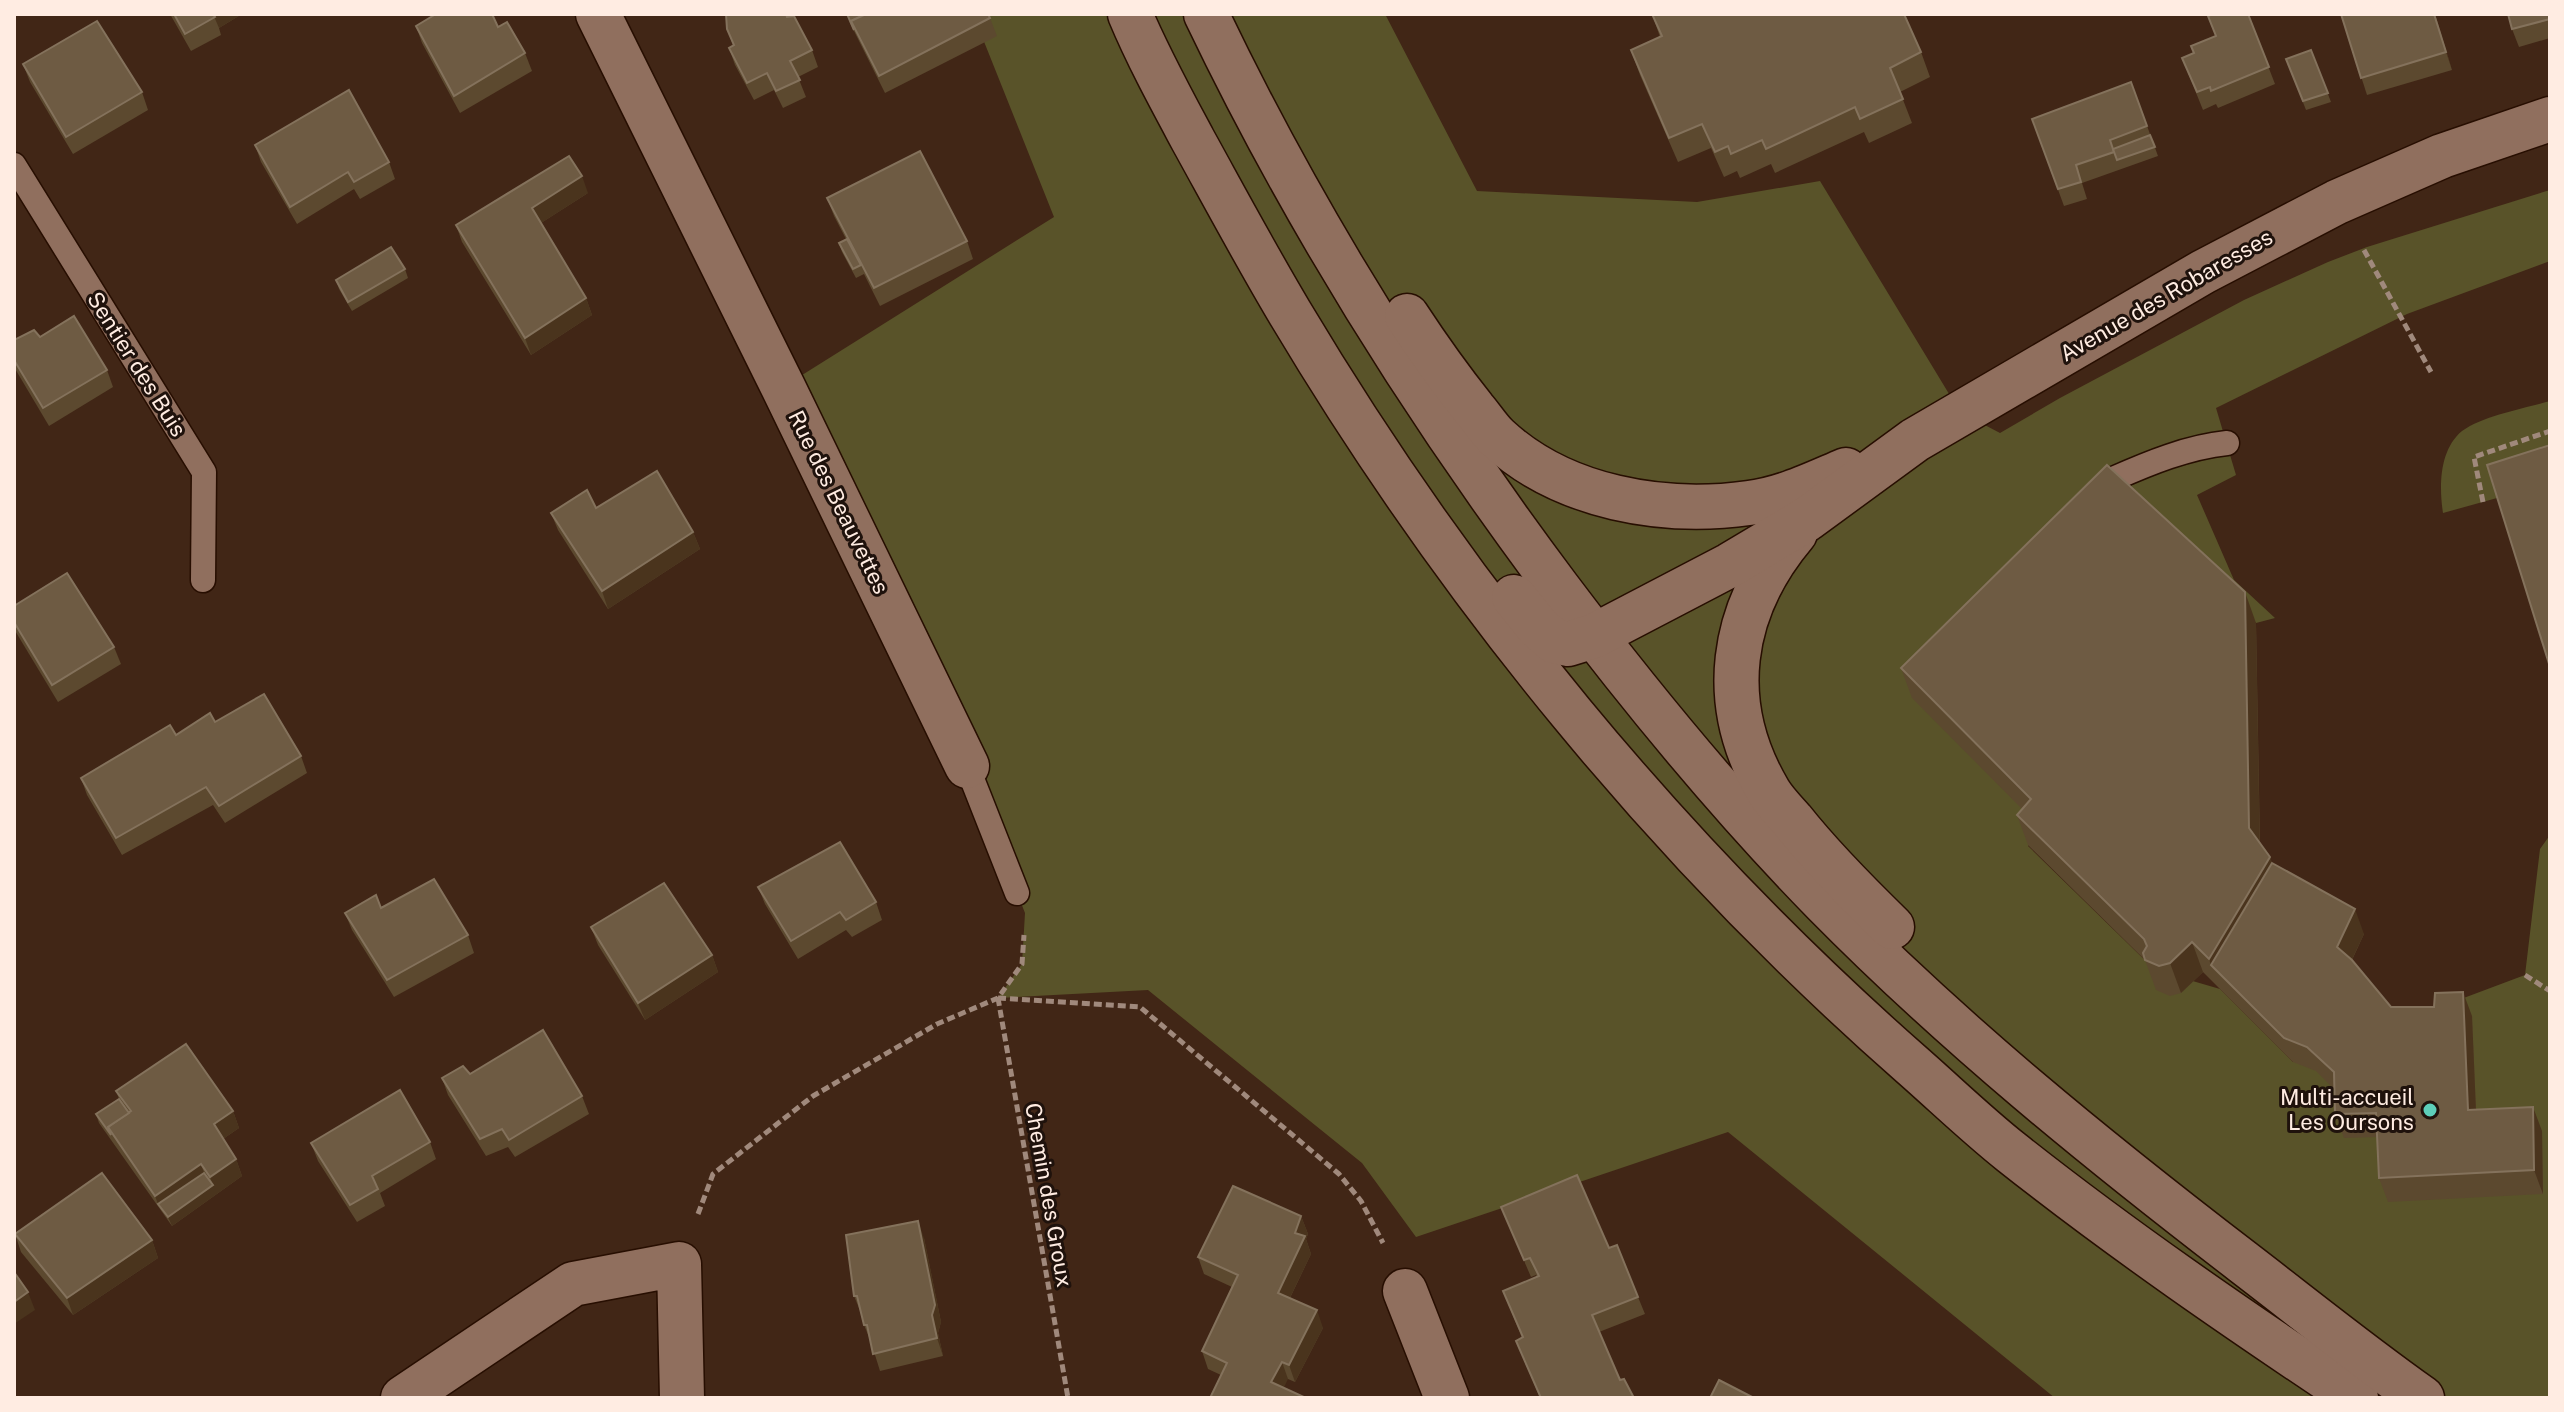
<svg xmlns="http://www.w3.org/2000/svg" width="2564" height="1412" font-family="'Public Sans',sans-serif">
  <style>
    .green { fill: #595329 }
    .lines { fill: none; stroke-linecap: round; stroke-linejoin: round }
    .lane-casing { stroke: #270e01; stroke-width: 27 }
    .street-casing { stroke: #270e01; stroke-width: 47 }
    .secondary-casing { stroke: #270e01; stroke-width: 47 }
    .path { stroke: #a0897c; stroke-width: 5; stroke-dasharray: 8 4; stroke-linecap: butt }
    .lane { stroke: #906f5e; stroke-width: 24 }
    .street { stroke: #906f5e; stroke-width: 44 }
    .secondary { stroke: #906f5e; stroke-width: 44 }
    .wall { fill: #5c492f }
    .shaded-wall { fill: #4a341d }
    .building { fill: #6e5b43; stroke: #84725c; stroke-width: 2 }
    .poi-dot { fill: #5dceb9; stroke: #1f120c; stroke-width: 3 }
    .labels { text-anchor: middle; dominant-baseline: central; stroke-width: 6; stroke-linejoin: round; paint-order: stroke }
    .street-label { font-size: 22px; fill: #ffece2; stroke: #1f120c }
    .poi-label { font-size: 22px; fill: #ffece2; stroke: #1f120c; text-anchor: end }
  </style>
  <rect width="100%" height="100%" fill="#412616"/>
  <!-- green -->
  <g class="green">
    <polygon points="973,14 1385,14 1477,191 1697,202 1820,181 1960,412 2000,433 2060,398 2244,300 2328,262 2367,247 2550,190 2550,261 2407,314 2216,408 2236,475 2197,495 2234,580 2275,618 2256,623 2118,496 2042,830 2028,846 2155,970 2220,989 2293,1062 2525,975 2540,849 2550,835 2550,1398 2055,1398 1728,1132 1416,1237 1362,1163 1148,990 998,998 1022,964 1025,913 967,766 783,387 1054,217"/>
    <path d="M2550,401V455L2497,498L2443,513C2439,487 2439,450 2462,431C2482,416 2525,408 2550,401Z"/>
  </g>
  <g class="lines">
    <defs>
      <g id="lane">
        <polyline points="14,165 204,472 203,580"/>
        <path d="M2113,479C2149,463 2188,447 2227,443"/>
        <polyline points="967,766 1017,893"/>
      </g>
      <g id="street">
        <polyline points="598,14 783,387 967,766"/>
        <polyline points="1405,1291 1447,1398"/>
        <polyline points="403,1398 573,1284 679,1264 682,1398"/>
      </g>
      <g id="secondary">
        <path d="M1130,14C1148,57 1171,99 1193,140C1225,198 1256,256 1290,313C1457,593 1667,850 1912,1065C1945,1094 1977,1125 2011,1152C2122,1240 2239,1320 2356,1398"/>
        <path d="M1206,14C1303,217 1423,408 1558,588C1641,698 1728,804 1824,902C1954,1034 2097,1150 2243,1262C2303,1308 2361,1355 2422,1398"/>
        <path d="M1407,316C1428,348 1450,379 1474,409C1482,418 1489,430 1498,438C1563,498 1663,515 1749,503C1783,499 1815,483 1846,470"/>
        <path d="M1795,533C1730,610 1716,703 1769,792C1775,802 1784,811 1792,820C1822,858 1857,893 1892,927"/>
        <polyline points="1514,597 1538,627 1554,641 1568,644 1594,636 1730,565 1807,519 1915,440 2203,272 2337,202 2442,156 2550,119"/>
      </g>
    </defs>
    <!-- lane casing -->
    <use href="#lane" class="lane-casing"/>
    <!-- street casing -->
    <use href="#street" class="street-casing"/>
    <!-- secondary casing -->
    <use href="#secondary" class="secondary-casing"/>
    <!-- path -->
    <g class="path">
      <polyline points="2364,250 2431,372"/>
      <polyline points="2483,502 2474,457 2550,431"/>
      <polyline points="2525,975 2550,991"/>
      <polyline points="998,998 1140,1007 1339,1174 1361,1201 1383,1243"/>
      <polyline points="998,998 1068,1398"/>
      <polyline points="698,1214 713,1174 813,1096 937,1024 998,998 1022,964 1024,935"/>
    </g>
    <!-- lane -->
    <use href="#lane" class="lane"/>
    <!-- street -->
    <use href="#street" class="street"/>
    <!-- secondary -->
    <use href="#secondary" class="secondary"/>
  </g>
  <!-- wall -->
  <g class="wall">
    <polygon points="170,14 242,14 219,28 221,35 191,51"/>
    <polygon points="847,14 990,18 997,36 885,93 850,23"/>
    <polygon points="1652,14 1921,52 1930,77 1900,92 1912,123 1869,143 1864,132 1775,173 1771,164 1740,178 1737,171 1724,177 1711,148 1678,162 1640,75 1631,50 1660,37"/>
    <polygon points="2248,14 2275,84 2218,108 2216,104 2203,110 2182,58 2194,53 2215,36"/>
    <polygon points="2341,14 2435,14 2452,70 2367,95"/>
    <polygon points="2550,14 2550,38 2519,47 2512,29"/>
    <polygon points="416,26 498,27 525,53 532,71 460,113 422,43"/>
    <polygon points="727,29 812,50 818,67 798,77 806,97 783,108 774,90 754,100 735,65 729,48 733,45"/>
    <polygon points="2311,50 2331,102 2306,110 2286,59"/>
    <polygon points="23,64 142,92 148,110 73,154 30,82"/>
    <polygon points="2131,82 2158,156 2082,183 2087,199 2064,206 2032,119"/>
    <polygon points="255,145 389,162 395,179 360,199 354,189 297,224 261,162"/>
    <polygon points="588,193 541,223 586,298 592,315 531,355 462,242 456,225"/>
    <polygon points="827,198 967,241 973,259 880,306 864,274 856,278 842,252 839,243 846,239 834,216"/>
    <polygon points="405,269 408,278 352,311 339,289 336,280"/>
    <polygon points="14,340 107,370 113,387 49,426 14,367"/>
    <polygon points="596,508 693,532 700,549 608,609 558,530 551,513"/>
    <polygon points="14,606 114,647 121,664 58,702 14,629"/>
    <polygon points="2256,623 2260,843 2272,863 2364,934 2352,960 2391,1007 2472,1016 2476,1110 2542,1131 2543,1194 2388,1202 2379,1178 2377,1137 2344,1138 2335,1114 2334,1089 2316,1071 2293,1062 2203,972 2181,993 2170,996 2156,990 2145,960 2028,845 2017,815 2022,809 1912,698 1901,668"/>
    <polygon points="215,722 301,756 307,773 225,823 213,805 122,855 87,795 81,778 176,735"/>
    <polygon points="758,887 876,902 882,920 852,937 846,930 798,959 765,904"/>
    <polygon points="345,913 468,935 474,953 394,997 352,930"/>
    <polygon points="591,927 712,955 718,972 645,1020 598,945"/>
    <polygon points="470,1074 582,1096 589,1114 515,1157 508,1147 486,1156 448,1095 442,1078"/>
    <polygon points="116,1091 233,1111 239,1128 223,1139 236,1159 242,1176 172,1226 99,1123 96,1114 119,1099"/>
    <polygon points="430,1142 436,1159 380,1193 385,1206 357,1222 318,1161 311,1143"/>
    <polygon points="1501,1207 1609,1248 1638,1297 1645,1314 1599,1332 1620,1380 1634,1398 1540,1398 1516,1341 1522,1338 1503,1291 1537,1277 1536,1275 1531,1277"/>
    <polygon points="1301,1216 1308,1234 1306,1239 1311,1254 1290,1298 1323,1328 1295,1382 1288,1379 1221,1375 1208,1369 1202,1351 1232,1287 1204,1274 1198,1257"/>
    <polygon points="15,1234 152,1240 158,1258 73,1315 21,1252"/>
    <polygon points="924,1238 941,1322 938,1333 943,1356 880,1371 871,1342 864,1325 861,1313 854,1296"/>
  </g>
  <!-- shaded-wall -->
  <g class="shaded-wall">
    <polygon points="213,14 242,14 219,28"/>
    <polygon points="2434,14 2435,14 2452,70 2446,52"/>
    <polygon points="582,176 588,193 538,225 532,208"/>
    <polygon points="586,298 592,315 531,355 525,338"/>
    <polygon points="693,532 700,549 608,609 602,591"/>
    <polygon points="2245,592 2256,623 2260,858 2249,828"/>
    <polygon points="2270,857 2281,887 2211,965 2209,959"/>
    <polygon points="2355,909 2364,934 2346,972 2337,947"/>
    <polygon points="2192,942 2203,972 2181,993 2170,963"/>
    <polygon points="712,955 718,972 645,1020 638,1003"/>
    <polygon points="2463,992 2472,1016 2477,1135 2468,1110"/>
    <polygon points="2533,1107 2542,1131 2543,1194 2534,1170"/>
    <polygon points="233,1111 239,1128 220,1141 214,1124"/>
    <polygon points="236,1159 242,1176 172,1226 168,1217 213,1185 210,1177"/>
    <polygon points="201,1164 207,1182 158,1204 155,1196"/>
    <polygon points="1301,1216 1308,1234 1306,1239 1311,1254 1284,1310 1278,1293 1295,1233"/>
    <polygon points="918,1221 924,1238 941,1322 938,1333 943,1356 937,1338 932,1315"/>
    <polygon points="152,1240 158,1258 73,1315 67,1298"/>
    <polygon points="28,1292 35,1310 14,1324 14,1302"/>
    <polygon points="1317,1310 1323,1328 1295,1382 1289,1365"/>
    <polygon points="1282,1362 1288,1379 1279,1398 1271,1382"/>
  </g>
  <!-- building -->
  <g class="building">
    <polygon points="174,14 213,14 215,17 185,34"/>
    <polygon points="436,14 492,14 498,27 507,22 525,53 454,96 416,26"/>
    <polygon points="726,14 786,14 787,17 794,16 812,50 790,61 800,80 776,91 767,73 747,83 729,48 734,45 727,29"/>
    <polygon points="847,14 866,14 851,21 854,30"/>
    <polygon points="866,14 988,14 990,18 879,76 851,21"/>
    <polygon points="1652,14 1904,14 1921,52 1890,68 1903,99 1860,119 1855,107 1766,149 1762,140 1731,154 1728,146 1715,152 1702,124 1669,138 1631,50 1662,36"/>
    <polygon points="2213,14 2248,14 2269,67 2211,91 2210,87 2197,92 2182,58 2194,53 2191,46 2216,36 2208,16"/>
    <polygon points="2341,14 2434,14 2446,52 2361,78"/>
    <polygon points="2508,14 2550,14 2550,19 2512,29"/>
    <polygon points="97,21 142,92 66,137 23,64"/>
    <polygon points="2311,50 2328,93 2303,101 2286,59"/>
    <polygon points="2131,82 2147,126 2110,140 2114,152 2076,165 2081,182 2058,189 2032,119"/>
    <polygon points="349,90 389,162 354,182 348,172 290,207 255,145"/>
    <polygon points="2150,135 2155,147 2117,160 2113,149"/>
    <polygon points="920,151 967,241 874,288 827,198"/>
    <polygon points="569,156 582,176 532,208 586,298 525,338 456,225"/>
    <polygon points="847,239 861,265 853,269 839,243"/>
    <polygon points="391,247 405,269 348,302 336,280"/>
    <polygon points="74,316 107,370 43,408 14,360 14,340 34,330 40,337"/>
    <polygon points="2550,445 2550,667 2487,465"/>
    <polygon points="2107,465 2245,592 2249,828 2270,857 2209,959 2192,942 2170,963 2159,966 2145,960 2143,953 2147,946 2144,939 2017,815 2031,799 1901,668"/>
    <polygon points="657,471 693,532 602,591 551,513 587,490 596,508"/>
    <polygon points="67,573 114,647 52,685 14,622 14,606"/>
    <polygon points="264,694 301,756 219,806 206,787 116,838 81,778 170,725 176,735 210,713 215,722"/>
    <polygon points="840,842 876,902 846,920 840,912 791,941 758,887"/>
    <polygon points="2272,863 2355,909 2337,947 2352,960 2391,1007 2434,1007 2435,993 2463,992 2468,1110 2533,1107 2534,1170 2379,1178 2376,1113 2335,1114 2334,1072 2307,1047 2284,1038 2211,965"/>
    <polygon points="434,879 468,935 387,980 345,913 376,895 381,908"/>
    <polygon points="664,883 712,955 638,1003 591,927"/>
    <polygon points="543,1030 582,1096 509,1140 502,1129 480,1139 442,1078 463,1066 470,1074"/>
    <polygon points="186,1044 233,1111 214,1124 236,1159 210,1177 201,1164 155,1196 108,1127 131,1111 116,1091"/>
    <polygon points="400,1090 430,1142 372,1176 378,1189 350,1205 311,1143"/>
    <polygon points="119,1099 129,1113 108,1127 111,1135 96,1114"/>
    <polygon points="102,1173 152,1240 67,1298 15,1234"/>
    <polygon points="204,1173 213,1185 168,1217 158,1204"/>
    <polygon points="1577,1175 1609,1248 1617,1245 1638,1297 1592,1315 1620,1380 1624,1379 1634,1398 1541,1398 1516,1341 1523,1337 1503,1291 1539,1276 1530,1258 1524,1260 1501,1207"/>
    <polygon points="1233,1186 1301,1216 1295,1233 1305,1236 1278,1293 1317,1310 1289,1365 1282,1362 1271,1382 1304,1397 1303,1398 1210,1398 1227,1363 1202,1351 1238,1275 1198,1257"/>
    <polygon points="918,1221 935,1305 932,1315 937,1338 873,1354 867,1325 864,1325 857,1296 854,1296 846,1235"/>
    <polygon points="14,1272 28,1292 14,1302"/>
    <polygon points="1719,1380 1754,1398 1710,1398"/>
  </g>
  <!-- markers -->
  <circle class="poi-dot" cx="2430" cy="1110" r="8"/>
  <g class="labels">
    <!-- street labels -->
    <g class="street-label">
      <text transform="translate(2166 295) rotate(-30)">Avenue des Robaresses</text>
      <text transform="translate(137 364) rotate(58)">Sentier des Buis</text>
      <text transform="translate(839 502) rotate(64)">Rue des Beauvettes</text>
      <text transform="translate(1049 1195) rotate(80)">Chemin des Groux</text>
    </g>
    <!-- poi labels -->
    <g class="poi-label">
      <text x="2414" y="1097">Multi-accueil<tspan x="2414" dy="25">Les Oursons</tspan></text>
    </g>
  </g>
  <!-- border -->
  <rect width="2564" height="1412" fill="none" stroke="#ffece2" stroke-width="32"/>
</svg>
